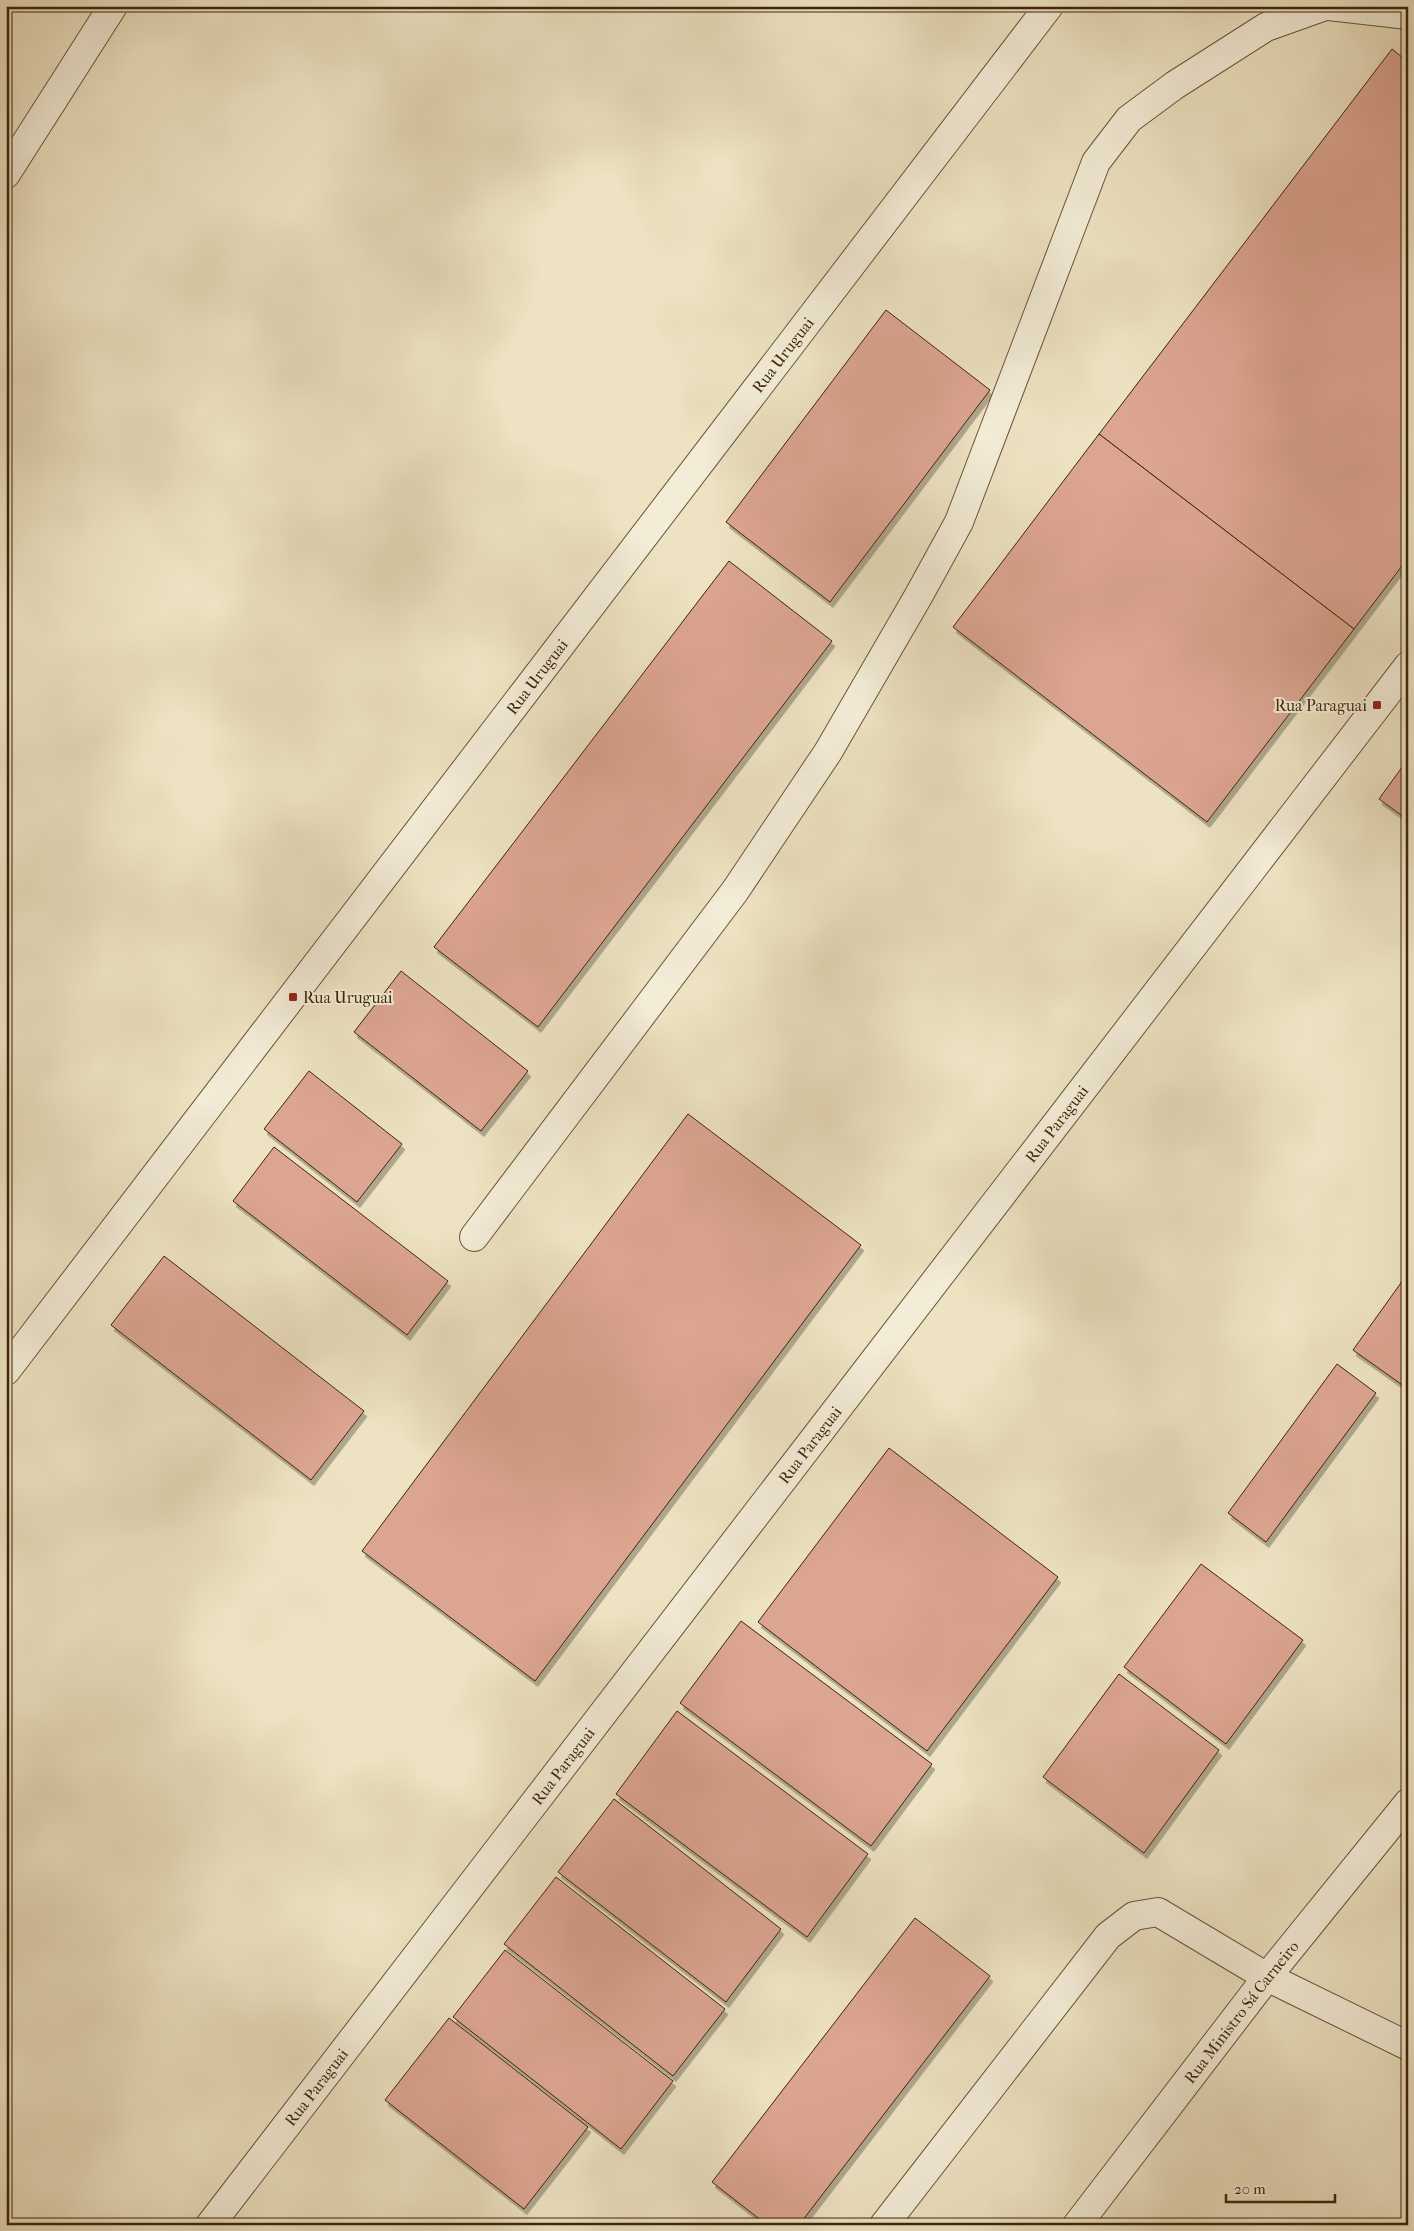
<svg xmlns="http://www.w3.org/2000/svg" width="1414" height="2231" font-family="'IM FELL French Canon',serif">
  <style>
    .building { fill: #dca591; stroke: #3e2509; filter: url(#shadow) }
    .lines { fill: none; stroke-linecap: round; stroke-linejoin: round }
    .minor-casing { stroke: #6a5437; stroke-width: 30 }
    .minor { stroke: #f3ecd7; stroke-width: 28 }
    .poi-dot { fill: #8f2418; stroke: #f3ecd7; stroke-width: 2 }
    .labels { text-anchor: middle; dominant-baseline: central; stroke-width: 4; stroke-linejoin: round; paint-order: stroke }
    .street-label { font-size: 16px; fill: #3e2509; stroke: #f3ecd7 }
    .poi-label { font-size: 16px; fill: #3e2509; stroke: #f3ecd7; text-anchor: end }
  </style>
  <defs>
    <filter id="shadow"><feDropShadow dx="3" dy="5.5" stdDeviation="0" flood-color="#0004"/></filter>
  </defs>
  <rect width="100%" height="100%" fill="#ede2c2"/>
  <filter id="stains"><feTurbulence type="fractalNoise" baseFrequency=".004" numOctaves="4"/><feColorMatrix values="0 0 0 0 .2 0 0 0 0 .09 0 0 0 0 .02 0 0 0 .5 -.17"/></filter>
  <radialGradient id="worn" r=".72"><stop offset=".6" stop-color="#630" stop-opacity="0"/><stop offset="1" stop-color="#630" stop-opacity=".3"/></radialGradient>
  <!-- building -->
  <g class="building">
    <polygon points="1392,49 1408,62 1408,558 1354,629 1099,434"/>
    <polygon points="886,310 990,390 830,602 726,522"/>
    <polygon points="1099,434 1354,629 1207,822 953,627"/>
    <polygon points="729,561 832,641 538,1027 434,947"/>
    <polygon points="1408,759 1408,820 1379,799"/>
    <polygon points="401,971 528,1071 481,1131 354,1032"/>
    <polygon points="309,1071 402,1144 357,1202 264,1129"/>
    <polygon points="688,1114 861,1245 535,1681 362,1551"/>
    <polygon points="274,1147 448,1281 407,1335 233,1201"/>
    <polygon points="164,1256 364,1411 311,1480 111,1325"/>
    <polygon points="1408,1273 1408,1389 1353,1350"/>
    <polygon points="1337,1364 1376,1393 1266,1542 1228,1513"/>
    <polygon points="889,1448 1058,1577 927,1751 758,1622"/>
    <polygon points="1201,1564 1303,1640 1226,1744 1124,1667"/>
    <polygon points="741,1621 932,1764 871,1846 680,1703"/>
    <polygon points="1119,1674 1219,1750 1144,1853 1043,1777"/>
    <polygon points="677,1711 868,1854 807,1937 616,1794"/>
    <polygon points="614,1799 781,1929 726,2002 558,1872"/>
    <polygon points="556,1877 725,2009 673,2076 504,1944"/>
    <polygon points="915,1918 990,1976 799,2225 767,2225 712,2182"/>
    <polygon points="505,1950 673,2081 621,2149 453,2017"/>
    <polygon points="449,2018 588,2127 524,2209 385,2100"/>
  </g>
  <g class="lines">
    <defs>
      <g id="minor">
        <polyline points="1329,6 1408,15"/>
        <polyline points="6,174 113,6"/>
        <polyline points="474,1237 735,891 828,752 919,595 959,522 1096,162 1129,119 1175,85 1266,27 1325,6"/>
        <path id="s1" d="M6,1371L1049,6"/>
        <path id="s2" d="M210,2225L1408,666"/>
        <polyline points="884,2225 1108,1936 1134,1916 1158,1912 1267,1977 1408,2046"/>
        <path id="s3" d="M1077,2225L1267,1977L1408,1803"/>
      </g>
    </defs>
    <!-- minor casing -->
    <use href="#minor" class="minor-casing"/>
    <!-- minor -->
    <use href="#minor" class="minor"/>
  </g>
  <!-- markers -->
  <g class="poi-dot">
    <rect x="1372" y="700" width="10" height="10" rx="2.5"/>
    <rect x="288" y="992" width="10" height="10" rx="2.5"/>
  </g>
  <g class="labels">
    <!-- street labels -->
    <g class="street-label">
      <text stroke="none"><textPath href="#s1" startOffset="1279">Rua Uruguai</textPath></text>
      <text stroke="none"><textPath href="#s1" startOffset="874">Rua Uruguai</textPath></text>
      <text stroke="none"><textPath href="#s2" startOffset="1389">Rua Paraguai</textPath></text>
      <text stroke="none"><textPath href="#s2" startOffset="984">Rua Paraguai</textPath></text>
      <text stroke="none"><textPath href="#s2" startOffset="579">Rua Paraguai</textPath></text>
      <text stroke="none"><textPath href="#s3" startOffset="269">Rua Ministro Sá Carneiro</textPath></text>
      <text stroke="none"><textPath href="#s2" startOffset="174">Rua Paraguai</textPath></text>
    </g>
    <!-- poi labels -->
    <g class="poi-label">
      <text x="1367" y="705">Rua Paraguai</text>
      <text x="303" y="997" text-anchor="start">Rua Uruguai</text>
    </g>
  </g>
  <!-- margin -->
  <rect width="1414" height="2231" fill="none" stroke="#ede2c2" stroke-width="25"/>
  <rect x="8" y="8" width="1399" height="2216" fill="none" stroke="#3e2509" stroke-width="2.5"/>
  <rect x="12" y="12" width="1389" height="2206" fill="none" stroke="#3e2509"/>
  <!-- scale -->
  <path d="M1226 2194v8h109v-8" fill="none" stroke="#3e2509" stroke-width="2.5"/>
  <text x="1234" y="2194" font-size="15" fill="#3e2509" stroke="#f3ecd7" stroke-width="4" paint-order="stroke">20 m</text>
  <rect width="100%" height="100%" filter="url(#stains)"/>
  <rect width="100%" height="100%" fill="url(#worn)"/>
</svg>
